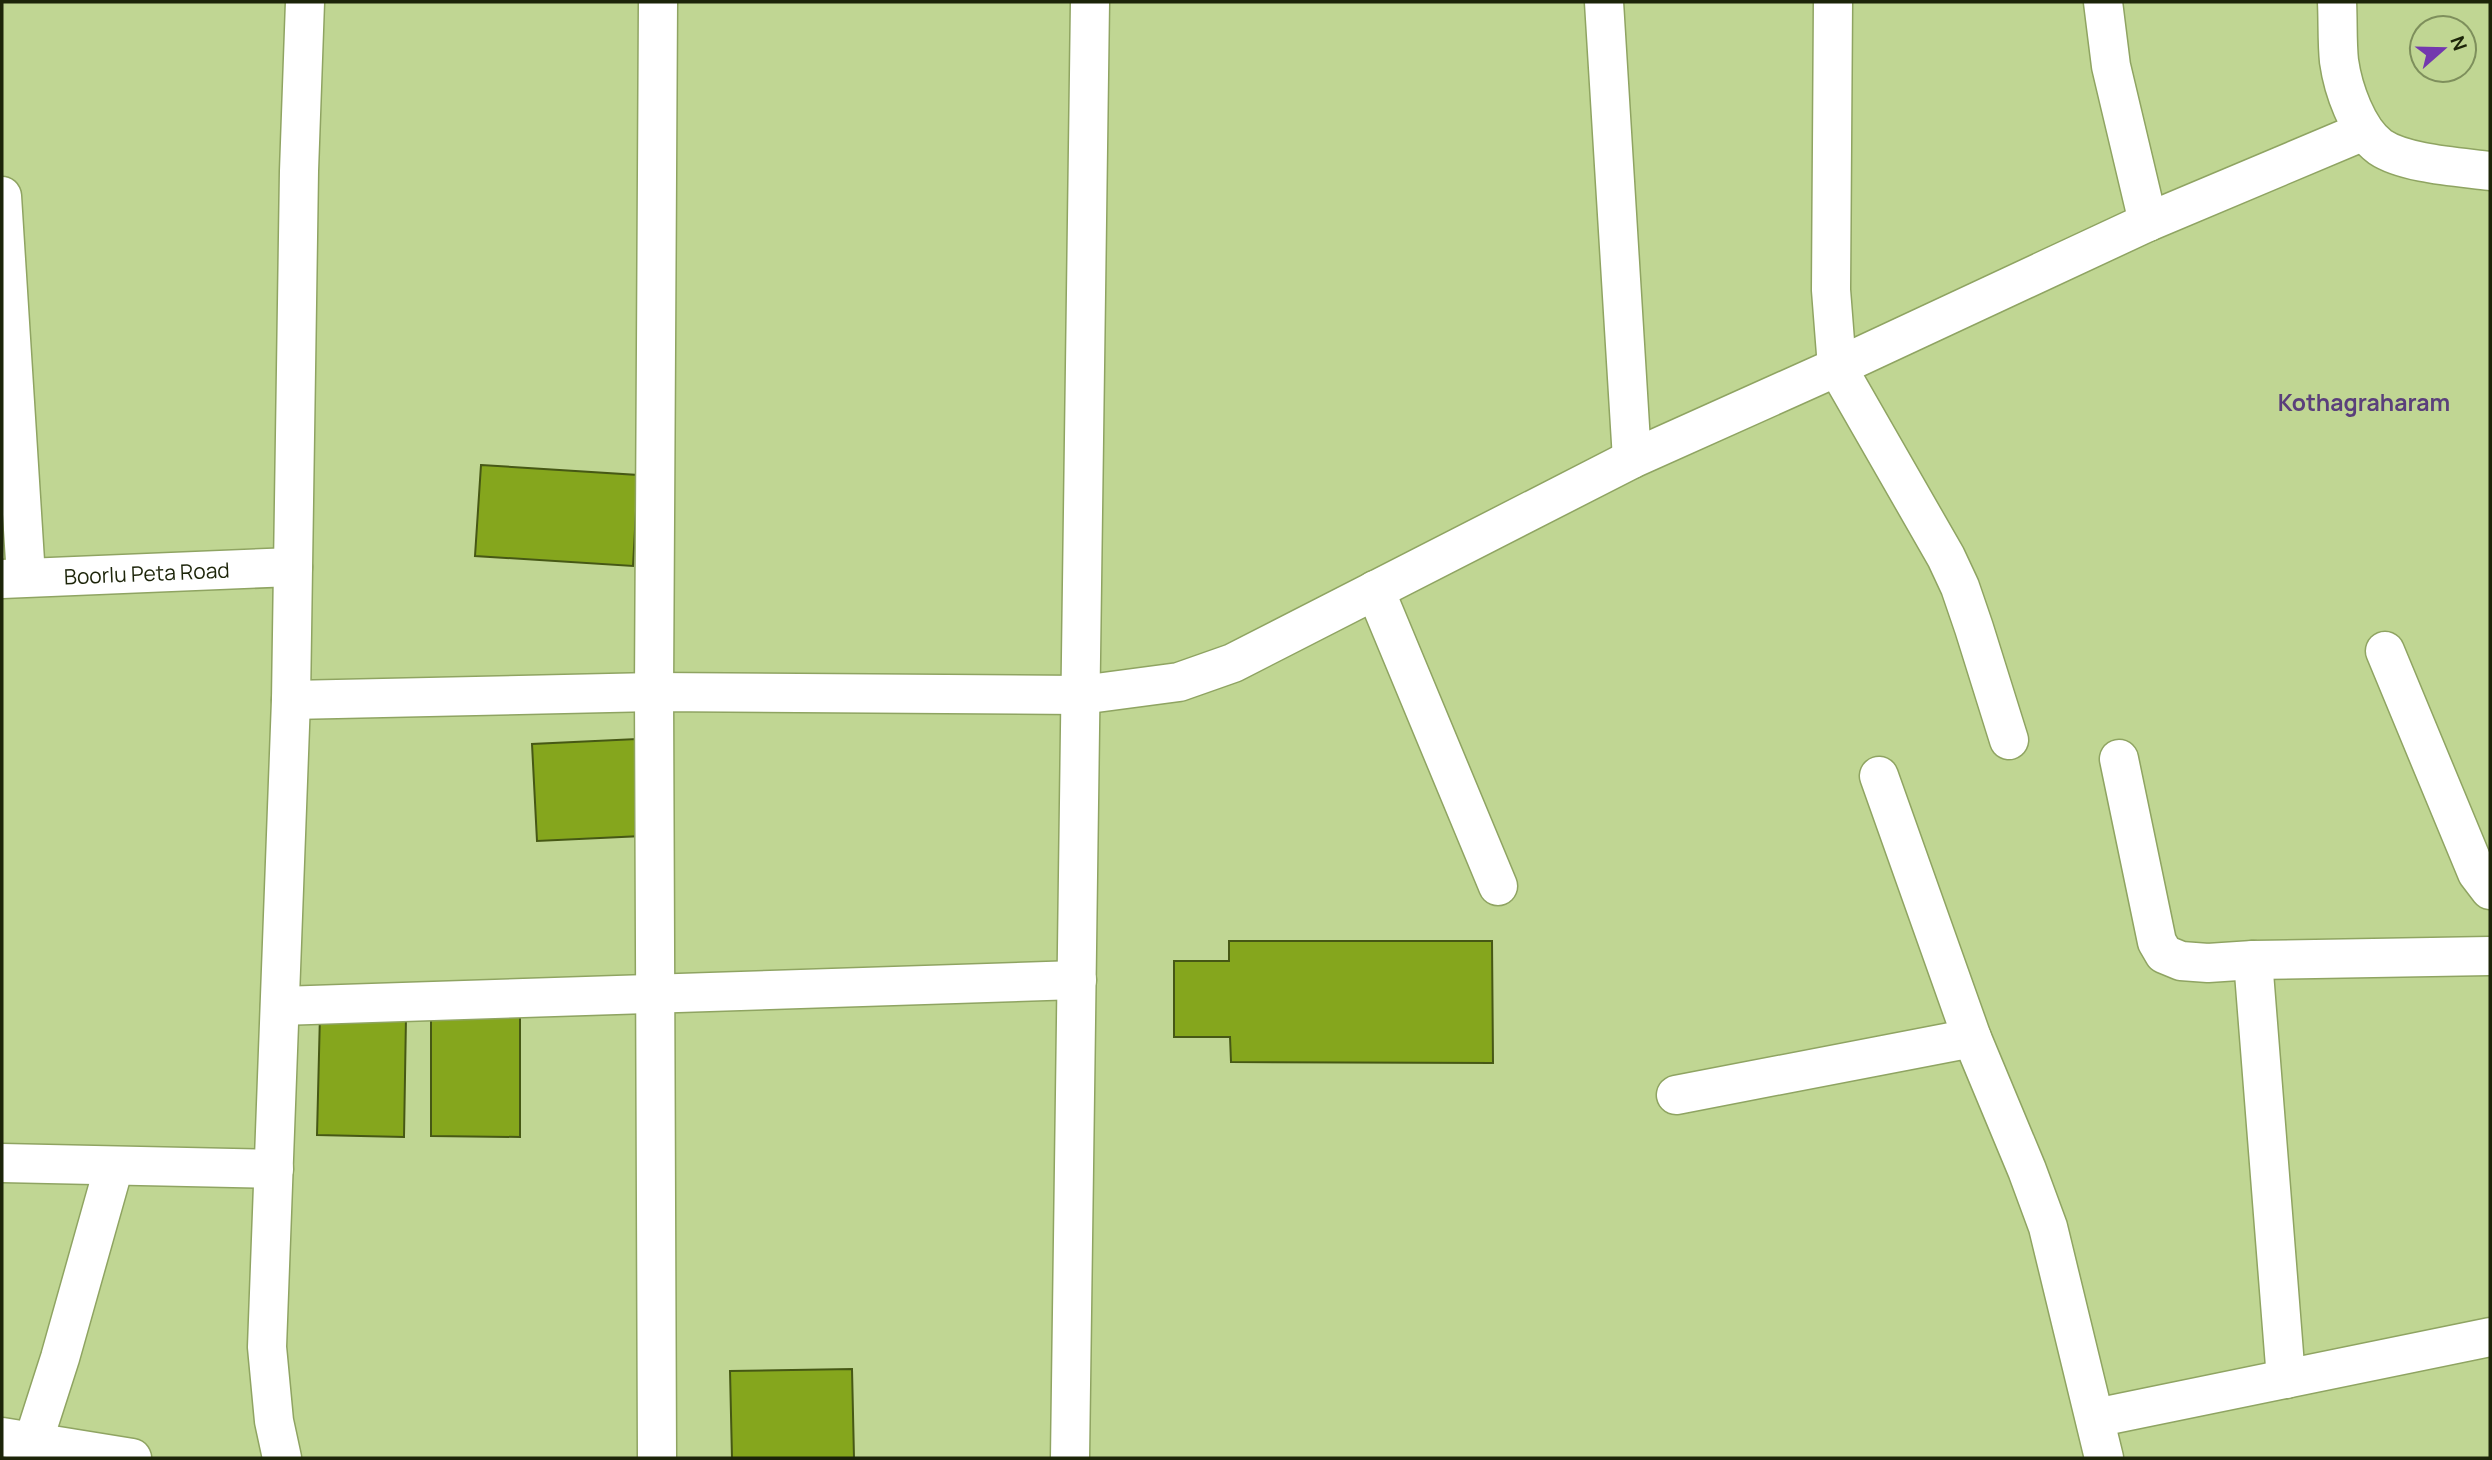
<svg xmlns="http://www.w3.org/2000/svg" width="2492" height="1460" font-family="Manrope,sans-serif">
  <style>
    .building { fill: #85a61d; stroke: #465815; stroke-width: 2 }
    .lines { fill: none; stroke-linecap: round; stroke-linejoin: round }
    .street-casing { stroke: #8fa462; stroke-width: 41 }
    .secondary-casing { stroke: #8fa462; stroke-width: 41 }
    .street { stroke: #fff; stroke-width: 38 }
    .secondary { stroke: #fff; stroke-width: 38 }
    .labels { text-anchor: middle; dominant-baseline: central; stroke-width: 5; stroke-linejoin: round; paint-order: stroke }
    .street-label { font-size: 21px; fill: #1c2409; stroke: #c0d693 }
    .neighbourhood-label { font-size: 23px; font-weight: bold; fill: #5a3f7b; stroke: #c0d693 }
  </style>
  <rect width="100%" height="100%" fill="#c0d693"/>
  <!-- building -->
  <g class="building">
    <polygon points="481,465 638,475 633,566 475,556"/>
    <polygon points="637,739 642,836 537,841 532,744"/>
    <polygon points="1229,941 1492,941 1493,1063 1231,1062 1230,1037 1174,1037 1174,961 1229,961"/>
    <polygon points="431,1005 520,1006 520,1137 431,1136"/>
    <polygon points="320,1014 406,1017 404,1137 317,1135"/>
    <polygon points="852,1369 854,1458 732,1458 730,1371"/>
  </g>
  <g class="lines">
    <defs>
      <g id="street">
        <polyline points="1604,2 1632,459"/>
        <polyline points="1833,2 1831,290 1837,367 1946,557 1960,587 1974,628 2009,740"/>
        <polyline points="2103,2 2111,66 2148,222"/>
        <polyline points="2,196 26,577"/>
        <path id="s1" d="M2,579L293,567"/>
        <polyline points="1375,590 1498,886"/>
        <polyline points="2385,651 2477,873 2490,890"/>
        <polyline points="291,700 654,692 1081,695 1179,682 1233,663 1632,459 1837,367 2148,222 2364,131"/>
        <polyline points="2119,759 2157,942 2164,954 2181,961 2208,963 2253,960 2490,956"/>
        <polyline points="1879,776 1972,1038 2027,1170 2048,1227 2104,1458"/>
        <polyline points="2253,960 2286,1379"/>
        <polyline points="280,1006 1077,980"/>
        <polyline points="1676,1095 1972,1038"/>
        <polyline points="2,1163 274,1169"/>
        <polyline points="2095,1418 2490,1337"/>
        <polyline points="2,1437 132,1458"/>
        <polyline points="33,1442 60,1358 114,1166"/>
        <polyline points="657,1458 654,692 658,2"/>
        <polyline points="1070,1458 1090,2"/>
      </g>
      <g id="secondary">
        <path d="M2337,2C2338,21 2337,42 2339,61C2343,89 2357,130 2380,147C2405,164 2460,167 2490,171"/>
        <polyline points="282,1458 274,1421 267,1347 291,700 299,171 305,2"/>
      </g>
    </defs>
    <!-- street casing -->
    <use href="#street" class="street-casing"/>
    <!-- secondary casing -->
    <use href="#secondary" class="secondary-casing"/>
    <!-- street -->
    <use href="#street" class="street"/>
    <!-- secondary -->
    <use href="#secondary" class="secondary"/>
  </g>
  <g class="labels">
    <!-- street labels -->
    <g class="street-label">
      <text stroke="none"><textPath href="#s1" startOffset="145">Boorlu Peta Road</textPath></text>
    </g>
    <!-- neighbourhood labels -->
    <g class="neighbourhood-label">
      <text x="2364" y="402">Kothagraharam</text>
    </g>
  </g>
  <!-- border -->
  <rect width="2492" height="1460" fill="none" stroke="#1c2409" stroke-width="7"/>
  <!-- north arrow -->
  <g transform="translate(2443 49) rotate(70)"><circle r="33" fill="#c0d693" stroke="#7e8f5c" stroke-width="2"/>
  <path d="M0-5L12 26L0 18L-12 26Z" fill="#7338ae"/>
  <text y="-10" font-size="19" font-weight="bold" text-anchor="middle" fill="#1c2409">N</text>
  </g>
</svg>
